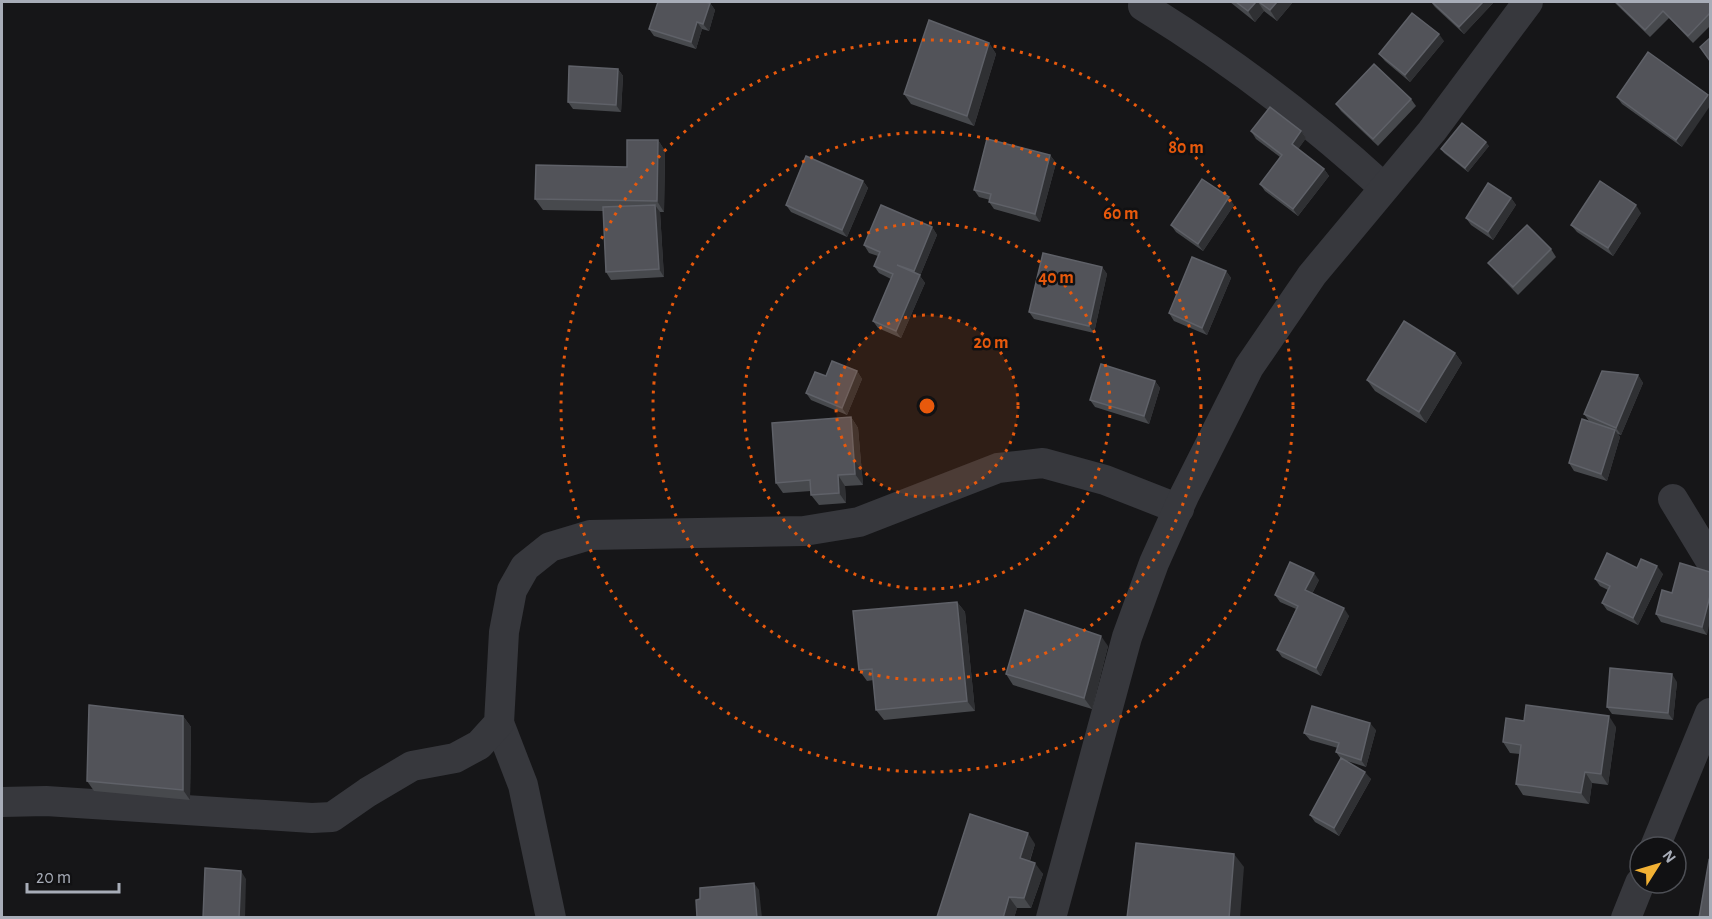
<svg xmlns="http://www.w3.org/2000/svg" width="1712" height="919" font-family="'Alegreya Sans',sans-serif">
  <style>
    .lines { fill: none; stroke-linecap: round; stroke-linejoin: round }
    .minor { stroke: #37383d; stroke-width: 30 }
    .wall { fill: #47494d }
    .shaded-wall { fill: #2f3033 }
    .building { fill: #525359; stroke: #5f6168; stroke-width: 1.5 }
    .ring { fill: none; stroke: #e8590c; stroke-width: 3; stroke-dasharray: 3 6 }
    .centre { fill: #e8590c; stroke: #111113; stroke-width: 3 }
    .ring-label { font-size: 18px; text-anchor: middle; font-weight: bold; fill: #e8590c; stroke: #111113; stroke-width: 5; stroke-linejoin: round; paint-order: stroke }
  </style>
  <rect width="100%" height="100%" fill="#161618"/>
  <g class="lines">
    <!-- minor -->
    <g class="minor">
      <path d="M1143,6C1229,59 1309,119 1383,187"/>
      <polyline points="1673,499 1710,560"/>
      <polyline points="499,723 523,785 551,918"/>
      <polyline points="2,802 46,801 312,818 332,817 368,792 412,766 455,758 479,745 499,723 504,632 512,590 525,567 550,547 590,535 804,531 859,522 998,468 1043,463 1105,480 1179,509"/>
      <polyline points="1655,847 1710,713"/>
      <polyline points="1051,918 1127,637 1154,563 1184,496 1249,367 1312,275 1432,131 1528,2"/>
      <polyline points="1626,918 1640,883"/>
    </g>
  </g>
  <!-- wall -->
  <g class="wall">
    <polygon points="658,2 708,2 708,3 710,3 715,10 709,31 702,29 696,49 654,36 649,29"/>
    <polygon points="1230,2 1293,2 1277,21 1264,11 1255,22"/>
    <polygon points="1431,2 1494,2 1464,34 1435,7"/>
    <polygon points="1614,2 1709,2 1710,3 1710,26 1693,43 1669,18 1650,37"/>
    <polygon points="1444,41 1410,82 1385,61 1379,54"/>
    <polygon points="989,43 996,54 974,126 911,104 904,94"/>
    <polygon points="1648,52 1682,147 1622,104 1617,97"/>
    <polygon points="618,69 623,76 621,112 573,109 568,102"/>
    <polygon points="1411,99 1416,106 1378,146 1341,111 1336,104"/>
    <polygon points="1251,131 1301,131 1306,138 1298,149 1324,169 1329,176 1298,216 1265,191 1260,184 1280,157 1256,139"/>
    <polygon points="658,140 665,151 664,212 660,212 664,277 611,280 606,272 603,211 543,210 535,199 627,167"/>
    <polygon points="1489,146 1468,172 1444,153 1441,149"/>
    <polygon points="1050,155 1056,163 1040,222 994,209 989,202 990,200 979,197 974,190"/>
    <polygon points="863,181 868,188 847,237 791,212 786,205"/>
    <polygon points="1511,198 1516,205 1493,240 1471,225 1466,218"/>
    <polygon points="1234,205 1203,251 1176,232 1171,225"/>
    <polygon points="1641,213 1613,256 1577,232 1571,225"/>
    <polygon points="932,227 937,235 920,276 925,283 901,338 878,328 873,321 891,279 879,273 874,266 878,256 869,253 864,245"/>
    <polygon points="1551,249 1556,257 1518,295 1494,270 1488,263"/>
    <polygon points="1102,267 1107,274 1094,333 1034,319 1029,312"/>
    <polygon points="1226,271 1231,278 1207,335 1174,321 1169,313"/>
    <polygon points="1455,353 1462,363 1426,423 1375,391 1367,380"/>
    <polygon points="857,371 862,379 847,415 811,400 806,393 826,376"/>
    <polygon points="1638,375 1643,383 1621,435 1618,434 1620,437 1607,481 1574,471 1569,463 1589,421 1584,414"/>
    <polygon points="1155,381 1160,388 1149,424 1095,407 1090,400"/>
    <polygon points="851,417 858,428 863,485 845,486 846,503 819,505 811,495 811,491 783,493 776,483"/>
    <polygon points="1637,568 1663,574 1638,625 1607,610 1602,603 1608,590 1600,586 1595,579"/>
    <polygon points="1710,572 1707,635 1661,622 1656,614 1672,593"/>
    <polygon points="1319,580 1312,594 1349,616 1321,676 1282,657 1277,650 1296,609 1280,602 1275,595"/>
    <polygon points="957,602 965,612 975,711 884,720 876,710 874,680 867,681 859,670"/>
    <polygon points="1108,646 1092,709 1013,685 1006,674"/>
    <polygon points="1677,682 1673,720 1612,714 1607,707"/>
    <polygon points="183,716 191,727 190,800 94,791 87,781"/>
    <polygon points="1524,721 1616,727 1608,785 1592,783 1589,804 1523,795 1516,784 1520,754 1510,753 1503,742"/>
    <polygon points="1376,730 1366,767 1347,761 1371,779 1339,836 1315,822 1310,815 1341,759 1336,752 1338,748 1310,740 1304,733"/>
    <polygon points="1035,844 1030,861 1043,874 1031,908 1017,908 1014,918 937,918 937,917"/>
  </g>
  <!-- shaded-wall -->
  <g class="shaded-wall">
    <polygon points="1256,2 1258,2 1264,11 1255,22 1248,11"/>
    <polygon points="1277,2 1293,2 1277,21 1270,10"/>
    <polygon points="1483,2 1494,2 1464,34 1459,27"/>
    <polygon points="710,3 715,10 709,31 703,24"/>
    <polygon points="697,22 702,29 696,49 691,42"/>
    <polygon points="1439,34 1444,41 1410,82 1405,75"/>
    <polygon points="989,43 996,54 974,126 967,116"/>
    <polygon points="618,69 623,76 621,112 616,105"/>
    <polygon points="1708,95 1710,98 1710,106 1682,147 1676,140"/>
    <polygon points="1301,131 1306,138 1297,151 1292,144"/>
    <polygon points="658,140 665,151 664,212 657,201"/>
    <polygon points="1486,142 1489,146 1468,172 1465,168"/>
    <polygon points="1050,155 1056,163 1040,222 1035,214"/>
    <polygon points="1324,169 1329,176 1298,216 1293,209"/>
    <polygon points="863,181 868,188 847,237 842,230"/>
    <polygon points="1229,197 1234,205 1203,251 1198,244"/>
    <polygon points="1511,198 1516,205 1493,240 1488,232"/>
    <polygon points="655,205 660,212 664,277 659,269"/>
    <polygon points="1636,205 1641,213 1613,256 1608,248"/>
    <polygon points="932,227 937,235 920,276 925,283 901,338 896,331 919,278 914,271"/>
    <polygon points="1102,267 1107,274 1094,333 1089,326"/>
    <polygon points="1226,271 1231,278 1207,335 1202,328"/>
    <polygon points="1455,353 1462,363 1426,423 1419,412"/>
    <polygon points="857,371 862,379 847,415 842,408"/>
    <polygon points="1638,375 1643,383 1621,435 1616,428"/>
    <polygon points="1155,381 1160,388 1149,424 1144,416"/>
    <polygon points="851,417 858,428 863,485 855,474"/>
    <polygon points="1615,430 1620,437 1607,481 1601,474"/>
    <polygon points="838,475 845,486 846,503 839,493"/>
    <polygon points="1657,566 1663,574 1638,625 1633,618"/>
    <polygon points="1314,573 1319,580 1310,598 1305,590"/>
    <polygon points="1710,596 1710,621 1707,635 1702,627"/>
    <polygon points="957,602 965,612 975,711 967,701"/>
    <polygon points="1344,608 1349,616 1321,676 1316,668"/>
    <polygon points="1101,636 1108,646 1092,709 1084,698"/>
    <polygon points="1672,674 1677,682 1673,720 1668,713"/>
    <polygon points="183,716 191,727 190,800 183,790"/>
    <polygon points="1609,716 1616,727 1608,785 1601,774"/>
    <polygon points="1370,723 1376,730 1366,767 1361,760"/>
    <polygon points="1365,772 1371,779 1339,836 1334,828"/>
    <polygon points="1585,772 1592,783 1589,804 1581,793"/>
    <polygon points="1028,833 1035,844 1027,869 1020,858"/>
    <polygon points="1234,854 1244,867 1240,918 1229,918"/>
    <polygon points="1035,863 1043,874 1031,908 1024,898"/>
    <polygon points="241,871 246,879 245,918 239,918"/>
    <polygon points="754,883 759,890 762,918 757,918"/>
    <polygon points="1009,897 1017,908 1014,918 1003,918"/>
  </g>
  <!-- building -->
  <g class="building">
    <polygon points="658,2 705,2 710,3 703,24 697,22 691,42 649,29"/>
    <polygon points="1236,2 1256,2 1248,11"/>
    <polygon points="1259,2 1277,2 1270,10"/>
    <polygon points="1432,2 1483,2 1459,27"/>
    <polygon points="1616,2 1709,2 1710,3 1710,13 1688,36 1663,11 1645,30"/>
    <polygon points="1412,13 1439,34 1405,75 1379,54"/>
    <polygon points="929,20 989,43 967,116 904,94"/>
    <polygon points="1710,38 1710,61 1700,47"/>
    <polygon points="1648,52 1708,95 1676,140 1617,97"/>
    <polygon points="1374,64 1411,99 1373,139 1336,104"/>
    <polygon points="569,66 618,69 616,105 568,102"/>
    <polygon points="1270,107 1301,131 1292,144 1324,169 1293,209 1260,184 1282,155 1251,131"/>
    <polygon points="1462,123 1486,142 1465,168 1441,149"/>
    <polygon points="987,139 1050,155 1035,214 989,202 991,194 974,190"/>
    <polygon points="627,140 658,140 657,201 535,199 536,165 627,167"/>
    <polygon points="806,156 863,181 842,230 786,205"/>
    <polygon points="1202,179 1229,197 1198,244 1171,225"/>
    <polygon points="1600,181 1636,205 1608,248 1571,225"/>
    <polygon points="1488,183 1511,198 1488,232 1466,218"/>
    <polygon points="655,205 659,269 606,272 603,207"/>
    <polygon points="881,205 932,227 914,271 897,265 920,275 896,331 873,321 893,274 874,266 880,252 864,245"/>
    <polygon points="1527,225 1551,249 1513,287 1488,263"/>
    <polygon points="1043,253 1102,267 1089,326 1029,312"/>
    <polygon points="1192,257 1226,271 1202,328 1169,313"/>
    <polygon points="1404,321 1455,353 1419,412 1367,380"/>
    <polygon points="832,361 857,371 842,408 806,393 815,372 826,376"/>
    <polygon points="1101,364 1155,381 1144,416 1090,400"/>
    <polygon points="1602,371 1638,375 1616,428 1584,414"/>
    <polygon points="851,417 855,474 838,475 839,493 811,495 810,480 776,483 772,423"/>
    <polygon points="1582,419 1615,430 1601,474 1569,463"/>
    <polygon points="1607,553 1637,568 1641,559 1657,566 1633,618 1602,603 1610,586 1595,579"/>
    <polygon points="1290,562 1314,573 1305,590 1344,608 1316,668 1277,650 1298,606 1275,595"/>
    <polygon points="1680,563 1710,572 1710,596 1702,627 1656,614 1662,590 1672,593"/>
    <polygon points="957,602 967,701 876,710 872,669 859,670 853,611"/>
    <polygon points="1025,610 1101,636 1084,698 1006,674"/>
    <polygon points="1610,668 1672,674 1668,713 1607,707"/>
    <polygon points="89,705 183,716 183,790 87,781"/>
    <polygon points="1526,705 1609,716 1601,774 1585,772 1581,793 1516,784 1521,745 1503,742 1506,718 1524,721"/>
    <polygon points="1312,706 1370,723 1361,760 1336,752 1339,743 1304,733"/>
    <polygon points="1341,758 1365,772 1334,828 1310,815"/>
    <polygon points="970,814 1028,833 1020,858 1035,863 1024,898 1009,897 1003,918 937,917"/>
    <polygon points="1136,843 1234,854 1229,918 1127,918"/>
    <polygon points="1709,860 1710,861 1710,918 1699,918"/>
    <polygon points="205,868 241,871 239,918 203,918"/>
    <polygon points="754,883 757,918 697,917 696,900 700,899 700,888"/>
  </g>
  <!-- distance rings -->
  <circle cx="927" cy="406" r="91" fill="#e8590c" fill-opacity=".12"/>
  <g class="ring">
    <circle cx="927" cy="406" r="91"/>
    <circle cx="927" cy="406" r="183"/>
    <circle cx="927" cy="406" r="274"/>
    <circle cx="927" cy="406" r="366"/>
  </g>
  <circle cx="927" cy="406" r="9" class="centre"/>
  <g class="ring-label">
    <text x="1186" y="153">80 m</text>
    <text x="1121" y="219">60 m</text>
    <text x="1056" y="283">40 m</text>
    <text x="991" y="348">20 m</text>
  </g>
  <!-- border -->
  <rect width="1712" height="919" fill="none" stroke="#a8adb8" stroke-width="6"/>
  <!-- north arrow -->
  <g transform="translate(1658 865) rotate(53)"><circle r="28" fill="#111113" stroke="#4d4f55" stroke-width="1.5"/>
  <path d="M0-4.5L10 22L0 15L-10 22Z" fill="#f2b134"/>
  <text y="-9" font-size="16" font-weight="bold" text-anchor="middle" fill="#a8adb8">N</text>
  </g>
  <!-- scale -->
  <path d="M27 883v9h92v-9" fill="none" stroke="#a8adb8" stroke-width="3"/>
  <text x="36" y="883" font-size="18" fill="#a8adb8" stroke="#111113" stroke-width="4.5" paint-order="stroke">20 m</text>
</svg>
